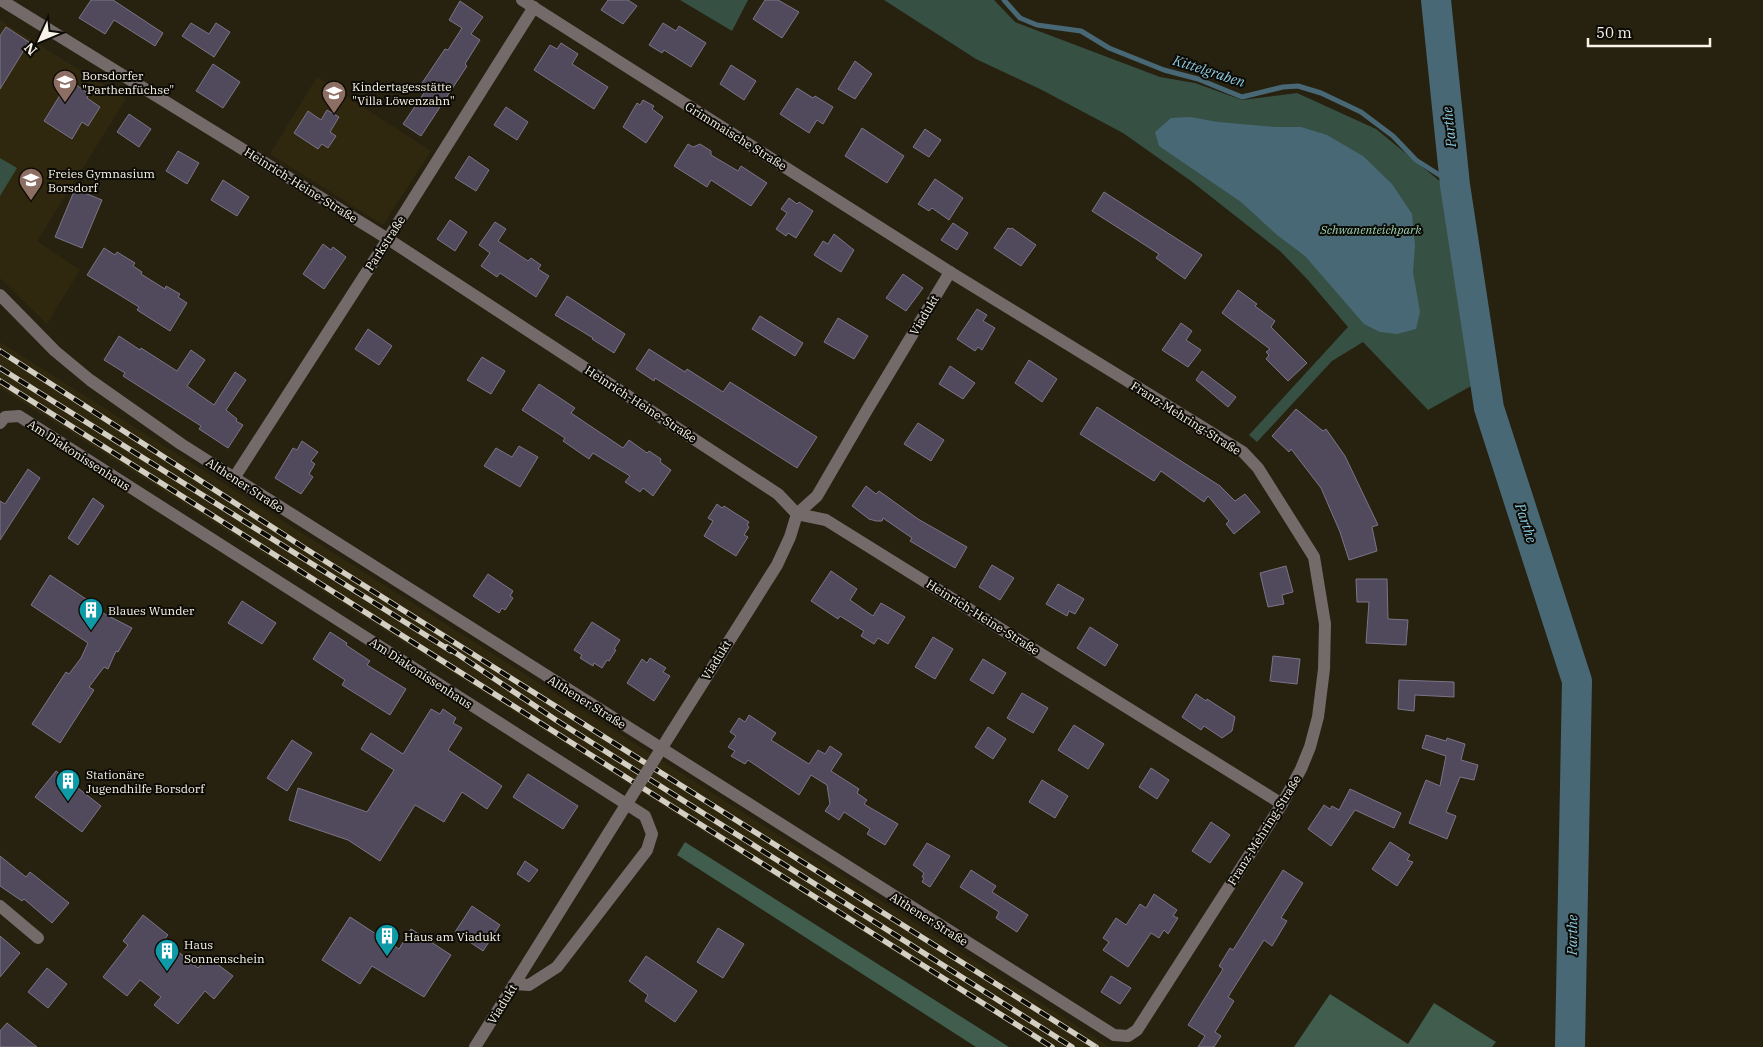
<svg xmlns="http://www.w3.org/2000/svg" width="1763" height="1047" font-family="'IBM Plex Serif',serif">
  <style>
    .built { fill: #30270f }
    .green { fill: #365043 }
    .forest { fill: #405d4e }
    .water { fill: #496875 }
    .lines { fill: none; stroke-linecap: round; stroke-linejoin: round }
    .stream { stroke: #496875; stroke-width: 5 }
    .river { stroke: #496875; stroke-width: 30 }
    .building { fill: #514a5c; stroke: #7b7487 }
    .minor { stroke: #756a6a; stroke-width: 12 }
    .rail-casing { stroke: #d4cfc3; stroke-width: 5.5 }
    .rail { stroke: #0d0b05; stroke-width: 4; stroke-dasharray: 11; stroke-linecap: butt }
    .minor-bridge { stroke: #756a6a; stroke-width: 12 }
    .labels { text-anchor: middle; dominant-baseline: central; stroke-width: 4; stroke-linejoin: round; paint-order: stroke }
    .poi-label { font-size: 12px; fill: #f7f3e8; stroke: #0d0b05; text-anchor: start }
    .street-label { font-size: 12px; fill: #f7f3e8; stroke: #0d0b05 }
    .park-label { font-size: 12px; font-style: italic; fill: #9ad3b6; stroke: #0d0b05 }
    .water-label { font-size: 14px; font-style: italic; fill: #8cc9e2; stroke: #0d0b05 }
  </style>
  <rect width="100%" height="100%" fill="#272110"/>
  <!-- built -->
  <g class="built">
    <polygon points="0,20 126,99 37,241 80,270 47,324 0,278"/>
    <polygon points="317,77 431,151 383,225 270,154"/>
    <polygon points="0,342 637,745 1110,1047 1045,1047 0,388"/>
  </g>
  <!-- green -->
  <g class="green">
    <polygon points="680,0 748,0 732,31"/>
    <polygon points="884,0 994,0 1015,22 1160,77 1195,83 1242,100 1297,93 1376,129 1447,187 1473,385 1428,410 1363,342 1332,361 1257,442 1249,435 1348,327 1308,280 1280,251 1191,181 1123,133 1042,90 976,59"/>
    <polygon points="0,158 17,168 0,196"/>
  </g>
  <!-- forest -->
  <g class="forest">
    <polygon points="685,842 1009,1047 976,1047 677,855"/>
    <polygon points="1330,994 1408,1044 1434,1003 1496,1042 1492,1047 1294,1047"/>
  </g>
  <!-- water -->
  <polygon class="water" points="1190,117 1218,122 1275,127 1301,127 1327,135 1363,156 1392,184 1412,214 1415,245 1413,272 1420,312 1416,329 1397,334 1380,332 1364,324 1305,256 1277,235 1241,202 1159,146 1155,132 1171,118"/>
  <g class="lines">
    <!-- stream -->
    <polyline class="stream" points="1004,0 1020,18 1037,25 1081,31 1109,48 1164,70 1198,79 1242,97 1283,87 1298,86 1321,93 1361,112 1393,136 1416,160 1455,185"/>
    <!-- river -->
    <polyline class="river" points="1436,0 1455,185 1489,408 1577,681 1570,1047"/>
  </g>
  <!-- building -->
  <g class="building">
    <polygon points="91,0 113,0 163,33 155,46 114,20 105,34 79,18"/>
    <polygon points="608,0 628,0 637,6 623,24 601,10"/>
    <polygon points="765,0 778,0 799,12 782,38 753,19"/>
    <polygon points="460,1 483,17 471,34 480,40 465,64 467,66 421,136 403,124 426,90 420,86 445,49 448,50 462,28 449,20"/>
    <polygon points="191,23 209,34 216,23 230,32 214,57 182,36"/>
    <polygon points="663,23 676,31 679,26 706,43 691,67 664,50 662,53 649,45"/>
    <polygon points="6,27 29,42 0,89 0,36"/>
    <polygon points="561,43 578,54 572,64 608,87 594,109 534,70 550,45 557,49"/>
    <polygon points="855,61 872,74 855,99 838,89"/>
    <polygon points="213,64 240,82 223,108 196,91"/>
    <polygon points="731,65 756,81 744,100 720,84"/>
    <polygon points="72,82 89,94 87,98 100,107 88,126 82,122 72,139 44,121 67,84 69,86"/>
    <polygon points="797,88 813,98 815,96 833,107 823,124 817,120 809,133 780,114"/>
    <polygon points="643,100 654,106 652,109 663,117 646,143 623,127 637,103 640,105"/>
    <polygon points="506,107 528,122 517,140 494,125"/>
    <polygon points="327,110 339,117 330,132 336,136 328,148 322,144 318,149 294,133 308,111 321,120"/>
    <polygon points="129,114 151,129 139,147 117,132"/>
    <polygon points="862,128 904,156 887,183 845,156"/>
    <polygon points="925,129 941,140 929,157 913,147"/>
    <polygon points="688,144 693,147 700,144 711,151 711,155 738,171 741,166 767,183 751,206 711,180 707,187 674,166"/>
    <polygon points="178,151 199,163 187,184 166,171"/>
    <polygon points="469,156 489,170 476,191 455,178"/>
    <polygon points="935,179 963,198 949,220 932,208 929,211 918,204"/>
    <polygon points="223,180 249,197 237,216 211,200"/>
    <polygon points="75,189 102,200 82,248 55,237"/>
    <polygon points="1104,192 1202,255 1185,279 1156,258 1159,254 1092,211"/>
    <polygon points="789,198 797,204 799,202 813,211 796,238 788,233 786,236 776,229 787,213 781,209"/>
    <polygon points="450,220 467,232 455,251 437,239"/>
    <polygon points="495,222 506,229 498,241 528,261 531,258 541,265 538,269 549,276 536,297 500,273 497,277 481,266 490,253 479,245"/>
    <polygon points="953,223 968,233 957,250 941,240"/>
    <polygon points="1008,228 1011,229 1012,228 1036,245 1021,266 994,248"/>
    <polygon points="834,234 854,250 841,272 814,255 823,241 828,244"/>
    <polygon points="323,244 331,250 333,247 346,257 324,289 303,274"/>
    <polygon points="104,248 115,255 117,252 135,263 133,266 142,272 141,274 165,289 166,286 180,294 178,297 187,303 170,331 137,310 139,307 87,275"/>
    <polygon points="903,274 923,288 906,311 886,298"/>
    <polygon points="1238,290 1257,304 1255,306 1275,321 1271,327 1307,363 1288,381 1266,359 1269,355 1266,352 1270,349 1222,313"/>
    <polygon points="567,296 625,334 614,353 592,339 593,338 555,315"/>
    <polygon points="977,309 987,315 983,321 995,328 982,350 978,347 975,351 957,339"/>
    <polygon points="760,316 803,343 795,356 752,329"/>
    <polygon points="838,318 868,336 854,359 824,342"/>
    <polygon points="1181,323 1192,331 1186,340 1201,350 1188,367 1162,350"/>
    <polygon points="368,329 392,346 379,365 355,349"/>
    <polygon points="119,336 140,350 141,348 177,371 191,350 205,360 187,386 214,405 235,372 246,380 226,410 237,419 236,421 243,425 228,448 199,429 201,426 123,376 125,373 104,360"/>
    <polygon points="649,349 685,372 687,369 723,392 730,382 817,437 797,468 655,378 654,381 636,369"/>
    <polygon points="482,357 505,371 491,394 467,380"/>
    <polygon points="1029,360 1057,379 1042,402 1015,383"/>
    <polygon points="950,366 975,383 963,399 939,384"/>
    <polygon points="1202,371 1236,397 1228,407 1196,380"/>
    <polygon points="539,384 575,408 571,413 623,448 629,440 647,453 649,451 661,459 660,462 671,470 653,496 643,488 640,492 625,482 630,476 593,453 589,459 563,441 565,438 522,410"/>
    <polygon points="1097,407 1220,486 1235,501 1245,494 1260,512 1234,534 1226,524 1229,521 1208,496 1204,502 1161,471 1154,481 1080,434"/>
    <polygon points="1296,409 1323,431 1326,429 1345,456 1378,525 1372,527 1377,551 1349,560 1340,532 1321,488 1291,449 1289,452 1272,436"/>
    <polygon points="918,423 944,440 931,461 904,444"/>
    <polygon points="302,441 318,452 311,461 315,464 309,474 313,477 301,494 275,478 293,448 297,450"/>
    <polygon points="519,446 538,457 520,487 484,466 496,448 512,457"/>
    <polygon points="28,469 40,478 0,540 0,501 5,504"/>
    <polygon points="866,486 876,494 879,491 918,519 967,547 955,568 910,541 912,538 883,518 882,521 876,521 869,519 852,506"/>
    <polygon points="93,498 104,506 78,545 68,538"/>
    <polygon points="717,504 722,508 724,506 749,522 747,525 749,527 744,535 748,537 736,556 704,536 713,521 708,518"/>
    <polygon points="992,565 1014,578 1000,600 979,587"/>
    <polygon points="1286,566 1293,592 1282,595 1284,604 1268,607 1260,573"/>
    <polygon points="831,571 857,589 850,600 873,616 881,603 905,617 888,644 878,638 874,644 861,636 864,631 840,616 838,619 811,601"/>
    <polygon points="488,574 513,591 510,596 513,598 505,610 502,608 499,613 473,596"/>
    <polygon points="50,575 101,609 99,611 132,628 118,652 116,651 108,669 104,667 89,687 94,690 60,743 32,724 66,672 69,674 81,658 88,643 31,605"/>
    <polygon points="1356,579 1387,579 1388,619 1408,620 1406,645 1366,643 1369,602 1357,602"/>
    <polygon points="1058,584 1084,599 1075,614 1069,611 1067,616 1046,604"/>
    <polygon points="242,601 276,623 262,644 228,623"/>
    <polygon points="592,622 620,640 614,649 616,650 609,661 607,660 602,668 594,663 593,666 580,658 582,655 574,650"/>
    <polygon points="1090,627 1118,645 1105,666 1077,648"/>
    <polygon points="330,632 347,643 346,645 370,661 367,665 406,689 390,715 342,685 345,680 313,659"/>
    <polygon points="933,637 953,649 935,679 915,667"/>
    <polygon points="1273,656 1300,659 1297,684 1270,681"/>
    <polygon points="650,658 666,668 663,672 670,676 654,701 627,683 642,659 647,663"/>
    <polygon points="983,659 1006,673 993,694 970,680"/>
    <polygon points="1399,680 1454,682 1454,697 1415,695 1414,711 1398,709"/>
    <polygon points="1022,693 1048,708 1033,733 1007,718"/>
    <polygon points="1196,694 1206,701 1207,699 1235,717 1232,731 1222,738 1204,726 1201,730 1182,717"/>
    <polygon points="431,709 440,714 443,709 456,718 453,723 462,728 448,750 502,786 487,809 462,792 444,822 415,805 380,861 348,840 289,820 298,788 367,812 394,770 361,749 371,733 403,754"/>
    <polygon points="749,715 776,733 771,740 809,764 818,750 825,754 830,746 842,754 831,771 859,789 857,793 867,800 864,804 898,824 885,845 867,834 870,829 844,812 839,820 825,811 830,804 827,785 811,775 799,795 748,760 745,764 731,756 735,751 728,747 736,736 730,732 739,718 745,722"/>
    <polygon points="1074,725 1104,744 1088,769 1058,750"/>
    <polygon points="988,727 1006,739 993,759 975,747"/>
    <polygon points="1426,735 1446,741 1447,738 1465,744 1461,760 1478,765 1474,780 1460,777 1446,812 1456,816 1447,839 1409,823 1426,780 1440,786 1446,756 1422,748"/>
    <polygon points="292,740 312,753 287,791 267,778"/>
    <polygon points="1151,768 1169,780 1157,799 1139,787"/>
    <polygon points="56,771 101,806 82,832 35,797"/>
    <polygon points="528,774 578,806 563,829 513,797"/>
    <polygon points="1042,780 1068,796 1055,818 1029,802"/>
    <polygon points="1350,789 1401,813 1394,828 1355,810 1331,846 1308,829 1324,805 1330,809 1332,806 1339,810"/>
    <polygon points="1211,822 1230,835 1210,863 1192,851"/>
    <polygon points="1390,842 1410,855 1407,860 1413,862 1397,886 1372,869"/>
    <polygon points="927,843 950,856 930,887 922,882 924,878 922,877 924,873 913,865"/>
    <polygon points="0,856 26,877 30,872 69,903 52,923 24,899 22,901 0,886"/>
    <polygon points="525,861 538,870 529,882 517,874"/>
    <polygon points="971,870 996,886 992,892 1028,915 1017,932 996,918 999,912 960,887"/>
    <polygon points="1283,870 1303,883 1281,918 1287,921 1272,946 1264,940 1228,997 1234,1001 1215,1032 1221,1036 1214,1047 1198,1047 1205,1036 1188,1025 1223,969 1219,966 1230,948 1233,950"/>
    <polygon points="1154,894 1177,910 1173,916 1178,918 1168,934 1164,930 1159,938 1151,933 1128,967 1103,950 1109,942 1103,938 1116,918 1126,925 1140,904 1146,908"/>
    <polygon points="472,906 500,925 483,951 455,932"/>
    <polygon points="143,915 168,935 164,940 198,968 208,957 233,976 214,999 205,991 178,1024 154,1005 161,997 140,980 127,996 103,977 128,945 123,941"/>
    <polygon points="350,917 399,949 411,929 451,955 424,997 372,966 360,984 322,960"/>
    <polygon points="718,928 744,944 723,978 697,962"/>
    <polygon points="0,936 20,953 0,977"/>
    <polygon points="646,956 697,991 675,1022 645,1001 648,995 629,981"/>
    <polygon points="47,968 67,984 48,1008 28,992"/>
    <polygon points="1111,976 1131,988 1120,1004 1101,992"/>
    <polygon points="7,1023 37,1047 0,1047 0,1031"/>
  </g>
  <g class="lines">
    <!-- minor -->
    <g class="minor">
      <polyline points="1,0 388,239 778,494 797,514 826,520 1282,804"/>
      <polyline points="0,295 55,351 90,380 181,444 1114,1035 1128,1036 1137,1030 1282,804 1301,769 1310,747 1318,717 1324,669 1325,624 1314,557 1258,468 1243,452 950,272 522,0"/>
      <polyline points="0,423 5,417 19,416 645,816 652,834 647,850 557,967 529,985 514,984"/>
      <polyline points="234,478 388,239 534,7"/>
      <polyline points="673,730 777,565 790,537 797,514 817,496 867,410 950,272"/>
      <polyline points="0,906 38,938"/>
      <polyline points="475,1047 616,821"/>
    </g>
    <defs>
      <g id="rail">
        <polyline points="0,351 306,549 1096,1047"/>
        <polyline points="0,368 451,651"/>
        <polyline points="0,381 1052,1047"/>
        <polyline points="447,647 556,720 1072,1047"/>
      </g>
    </defs>
    <!-- rail casing -->
    <use href="#rail" class="rail-casing"/>
    <!-- rail -->
    <use href="#rail" class="rail"/>
    <!-- minor-bridge -->
    <polyline class="minor-bridge" points="616,821 673,730"/>
  </g>
  <!-- icons -->
  <defs>
    <symbol id="school-pin" viewBox="-11 -11 22 30"><path d="M0 17L-7.5 6A9.5 9.5 0 1 1 7.5 6Z" fill="#8d6e63" stroke="#0d0b05"/><path d="M0-5L7-2L0 1L-7-2ZM-4 1L0 2.5L4 1V4Q0 6-4 4Z" fill="#fff"/></symbol>
    <symbol id="building-pin" viewBox="-11 -11 22 30"><path d="M0 17L-7.5 6A9.5 9.5 0 1 1 7.5 6Z" fill="#0f9aa8" stroke="#0d0b05"/><path d="M-4-6H4V6H1V3H-1V6H-4ZM-2.5-4.3h1.7v1.8h-1.7ZM.8-4.3h1.7v1.8H.8ZM-2.5-1h1.7V.8h-1.7ZM.8-1h1.7V.8H.8Z" fill="#fff"/></symbol>
  </defs>
  <g fill-rule="evenodd">
    <use href="#school-pin" x="51" y="68" width="28" height="38"/>
    <use href="#school-pin" x="320" y="79" width="28" height="38"/>
    <use href="#school-pin" x="17" y="166" width="28" height="38"/>
    <use href="#building-pin" x="77" y="596" width="28" height="38"/>
    <use href="#building-pin" x="54" y="767" width="28" height="38"/>
    <use href="#building-pin" x="373" y="922" width="28" height="38"/>
    <use href="#building-pin" x="153" y="937" width="28" height="38"/>
  </g>
  <g class="labels">
    <!-- poi labels -->
    <g class="poi-label">
      <text x="82" y="75">Borsdorfer<tspan x="82" dy="14">"Parthenfüchse"</tspan></text>
      <text x="352" y="86">Kindertagesstätte<tspan x="352" dy="14">"Villa Löwenzahn"</tspan></text>
      <text x="48" y="173">Freies Gymnasium<tspan x="48" dy="14">Borsdorf</tspan></text>
      <text x="108" y="610">Blaues Wunder</text>
      <text x="86" y="774">Stationäre<tspan x="86" dy="14">Jugendhilfe Borsdorf</tspan></text>
      <text x="404" y="936">Haus am Viadukt</text>
      <text x="184" y="944">Haus<tspan x="184" dy="14">Sonnenschein</tspan></text>
    </g>
    <!-- street labels -->
    <g class="street-label">
      <text transform="translate(736 136) rotate(32)">Grimmaische Straße</text>
      <text transform="translate(301 185) rotate(32)">Heinrich-Heine-Straße</text>
      <text transform="translate(385 243) rotate(-57)">Parkstraße</text>
      <text transform="translate(924 315) rotate(-59)">Viadukt</text>
      <text transform="translate(641 404) rotate(33)">Heinrich-Heine-Straße</text>
      <text transform="translate(1186 418) rotate(32)">Franz-Mehring-Straße</text>
      <text transform="translate(79 455) rotate(33)">Am Diakonissenhaus</text>
      <text transform="translate(245 485) rotate(33)">Althener Straße</text>
      <text transform="translate(983 617) rotate(32)">Heinrich-Heine-Straße</text>
      <text transform="translate(716 660) rotate(-58)">Viadukt</text>
      <text transform="translate(421 673) rotate(33)">Am Diakonissenhaus</text>
      <text transform="translate(587 702) rotate(32)">Althener Straße</text>
      <text transform="translate(1264 830) rotate(-58)">Franz-Mehring-Straße</text>
      <text transform="translate(929 919) rotate(32)">Althener Straße</text>
      <text transform="translate(502 1004) rotate(-58)">Viadukt</text>
    </g>
    <!-- park labels -->
    <g class="park-label">
      <text x="1371" y="229">Schwanenteichpark</text>
    </g>
    <!-- water labels -->
    <g class="water-label">
      <text transform="translate(1209 71) rotate(18)">Kittelgraben</text>
      <text transform="translate(1449 127) rotate(-96)">Parthe</text>
      <text transform="translate(1526 523) rotate(72)">Parthe</text>
      <text transform="translate(1572 935) rotate(-89)">Parthe</text>
    </g>
  </g>
  <!-- north arrow -->
  <g transform="translate(40 40) rotate(226)" stroke="#0d0b05" stroke-width="4" paint-order="stroke">
  <path d="M0-4L9 19L0 12L-9 19Z" fill="#f7f3e8"/>
  <text y="-8" font-size="14" font-weight="bold" text-anchor="middle" fill="#f7f3e8">N</text>
  </g>
  <!-- scale -->
  <path d="M1588 38v8h122v-8" fill="none" stroke="#f7f3e8" stroke-width="2.5"/>
  <text x="1596" y="38" font-size="15" fill="#f7f3e8" stroke="#0d0b05" stroke-width="4" paint-order="stroke">50 m</text>
</svg>
